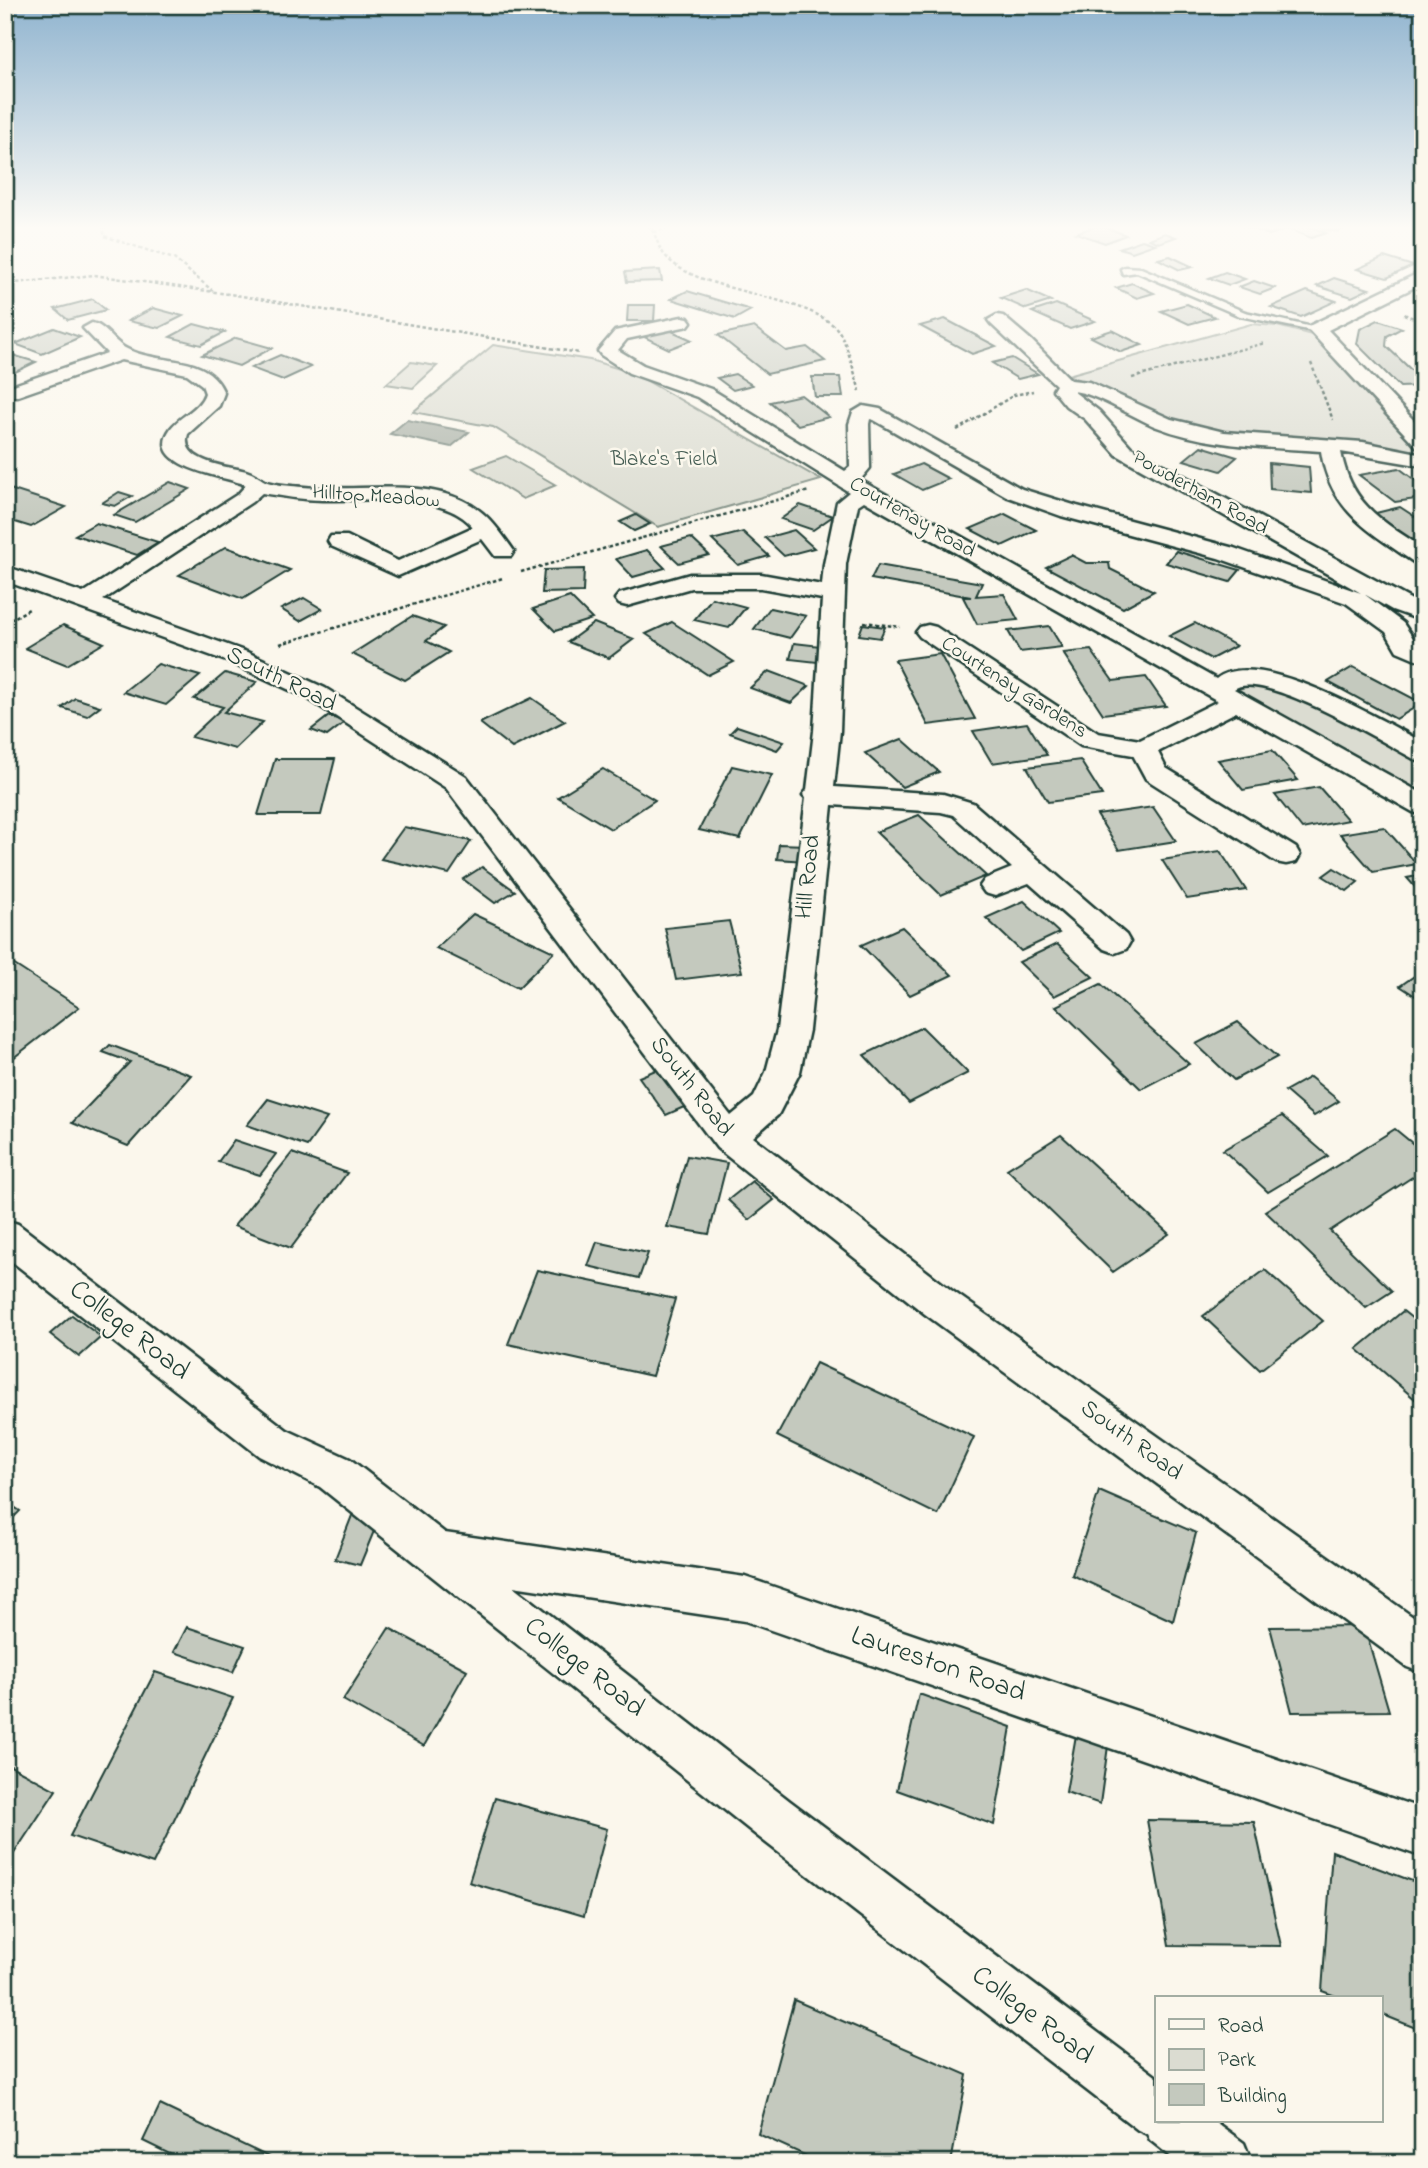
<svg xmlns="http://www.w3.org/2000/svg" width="1428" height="2168" font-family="'Indie Flower',sans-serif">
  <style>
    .green { fill: #dbdcd1; stroke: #7d8c82; stroke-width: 2 }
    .water { fill: #adb4aa; stroke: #74847b; stroke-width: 2 }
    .building { fill: #c4c9be; stroke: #1f3d34; stroke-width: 2 }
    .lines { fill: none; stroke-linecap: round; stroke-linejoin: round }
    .service-casing { stroke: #1f3d34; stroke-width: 5 }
    .minor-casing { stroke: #1f3d34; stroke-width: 5 }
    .path { stroke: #1f3d34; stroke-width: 2.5; stroke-dasharray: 3.5 2.5; stroke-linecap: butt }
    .service { fill: #fbf7ec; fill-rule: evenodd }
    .minor { fill: #fbf7ec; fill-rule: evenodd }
    .labels { text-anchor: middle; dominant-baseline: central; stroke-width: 5; stroke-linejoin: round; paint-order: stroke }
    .far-park-label { font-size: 21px; fill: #455d53; stroke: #fbf7ec }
    .far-street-label { font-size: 21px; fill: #1f3d34; stroke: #fbf7ec }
    .street-label { font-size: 24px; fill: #1f3d34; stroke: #fbf7ec }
    .near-street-label { font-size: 28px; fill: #1f3d34; stroke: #fbf7ec }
  </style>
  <rect width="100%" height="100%" fill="#fbf7ec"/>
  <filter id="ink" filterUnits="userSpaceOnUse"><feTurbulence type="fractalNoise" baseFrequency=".0143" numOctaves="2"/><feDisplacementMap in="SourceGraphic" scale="14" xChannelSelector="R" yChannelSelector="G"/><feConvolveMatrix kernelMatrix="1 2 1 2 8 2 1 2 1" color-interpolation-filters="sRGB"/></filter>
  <g filter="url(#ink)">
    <!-- green -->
    <g class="green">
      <polygon points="1251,324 1277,326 1312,335 1421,449 1420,455 1212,432 1169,420 1068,375"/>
      <polygon points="493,345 590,360 633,373 821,480 658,527 493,427 413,412"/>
      <polygon points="411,362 437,366 413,388 386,384"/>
      <polygon points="506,456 556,485 523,499 473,468"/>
      <polygon points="1252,684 1309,699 1423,762 1423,796 1236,690"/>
    </g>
    <!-- water -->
    <polygon class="water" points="407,420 469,432 451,447 390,434"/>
    <!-- building -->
    <g class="building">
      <polygon points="1099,225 1126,235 1105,243 1076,233"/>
      <polygon points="1242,225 1306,225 1326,233 1311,238 1288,229 1269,235"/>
      <polygon points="1165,233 1176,237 1159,243 1149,239"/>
      <polygon points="1142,240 1155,244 1132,252 1119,248"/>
      <polygon points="1170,256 1193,267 1180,270 1158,259"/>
      <polygon points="1384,257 1413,266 1387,278 1357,269"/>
      <polygon points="660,270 662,281 627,282 625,272"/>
      <polygon points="1225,272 1245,279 1229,285 1209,278"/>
      <polygon points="1334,278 1369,289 1352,297 1317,286"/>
      <polygon points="1254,281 1275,288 1260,294 1239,287"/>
      <polygon points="1132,283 1154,293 1137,298 1116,288"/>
      <polygon points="1026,290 1051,301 1026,309 1001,298"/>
      <polygon points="687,291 751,310 735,319 671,299"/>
      <polygon points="1307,291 1336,301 1301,317 1271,307"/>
      <polygon points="93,299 106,310 68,320 55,309"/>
      <polygon points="1056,304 1095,321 1070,329 1032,312"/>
      <polygon points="1187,304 1215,317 1189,324 1161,311"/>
      <polygon points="628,305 655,305 654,321 627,321"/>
      <polygon points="153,308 183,316 159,328 128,321"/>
      <polygon points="945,319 996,346 972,354 920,326"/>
      <polygon points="1378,320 1402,328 1387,336 1386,346 1423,381 1423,386 1400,387 1357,344 1360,329"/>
      <polygon points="194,324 225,332 201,345 170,337"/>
      <polygon points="754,327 786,351 807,347 825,361 767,374 718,335"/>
      <polygon points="54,328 80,337 42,354 15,344"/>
      <polygon points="665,328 692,340 669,349 642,336"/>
      <polygon points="1112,330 1142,345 1121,352 1091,337"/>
      <polygon points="236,338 272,348 239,366 202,355"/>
      <polygon points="9,354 36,362 5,377 5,356"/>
      <polygon points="280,355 311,367 283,380 251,368"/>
      <polygon points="1012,358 1038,374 1018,379 992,363"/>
      <polygon points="735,374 752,385 733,390 717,378"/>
      <polygon points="812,377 840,377 843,397 815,397"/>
      <polygon points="801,395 829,417 798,425 770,402"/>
      <polygon points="1201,446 1237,457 1221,471 1184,460"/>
      <polygon points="1269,463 1309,467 1311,493 1270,489"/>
      <polygon points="921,464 949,479 922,490 894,474"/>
      <polygon points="1399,468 1423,486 1423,498 1395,502 1359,475"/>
      <polygon points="170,482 190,489 135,522 114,515"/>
      <polygon points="10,489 66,507 31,527 5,519 5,492"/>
      <polygon points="119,492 132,496 115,506 102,503"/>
      <polygon points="800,505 833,516 813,530 781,519"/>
      <polygon points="1400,507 1423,522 1423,548 1372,514"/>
      <polygon points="1005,514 1036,530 1002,546 970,529"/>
      <polygon points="636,515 650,524 634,531 620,522"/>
      <polygon points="96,523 158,542 137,555 75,535"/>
      <polygon points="794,530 814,548 784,556 765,538"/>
      <polygon points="743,532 769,556 738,565 712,540"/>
      <polygon points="691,538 709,555 679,563 661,546"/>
      <polygon points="226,547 290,570 243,599 179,575"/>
      <polygon points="647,550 665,568 633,577 616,559"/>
      <polygon points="1176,551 1240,570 1230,582 1166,563"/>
      <polygon points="1071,555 1086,563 1109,563 1110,569 1154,591 1123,608 1046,567"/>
      <polygon points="878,565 982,583 976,596 1004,594 1018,620 977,624 963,597 971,597 871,579"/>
      <polygon points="584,569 583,592 542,593 544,570"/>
      <polygon points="570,597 592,619 555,631 533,609"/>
      <polygon points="304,598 322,609 300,621 281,609"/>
      <polygon points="712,598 746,607 729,628 694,620"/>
      <polygon points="770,608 806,616 790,638 754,629"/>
      <polygon points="412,616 444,627 426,641 449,652 405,680 352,654"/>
      <polygon points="672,622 734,662 708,675 646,634"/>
      <polygon points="594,623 634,639 609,658 568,642"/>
      <polygon points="1195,623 1236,646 1211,659 1169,636"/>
      <polygon points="863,624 885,627 880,638 859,635"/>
      <polygon points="63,625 104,643 67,665 25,648"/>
      <polygon points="1049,626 1062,647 1020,652 1008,631"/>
      <polygon points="794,643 821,646 817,662 790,659"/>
      <polygon points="1091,650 1113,681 1146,677 1166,706 1103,714 1063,653"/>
      <polygon points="940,654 975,719 928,725 895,660"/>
      <polygon points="158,664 200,676 166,705 123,692"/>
      <polygon points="1353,667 1422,703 1396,719 1328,682"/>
      <polygon points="769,671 809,686 791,703 750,688"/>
      <polygon points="225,673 257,682 224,712 263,722 235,749 191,737 223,707 194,699"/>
      <polygon points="75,698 100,706 87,716 62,708"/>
      <polygon points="532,698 565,721 512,748 480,723"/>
      <polygon points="329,716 345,722 327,736 311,730"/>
      <polygon points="1027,723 1047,755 992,763 973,731"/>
      <polygon points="737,726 784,742 777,750 730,733"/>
      <polygon points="902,739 939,772 902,787 865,753"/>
      <polygon points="1272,750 1298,780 1243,790 1218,760"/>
      <polygon points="275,759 335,759 321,815 258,815"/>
      <polygon points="1080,760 1102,795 1048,802 1027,767"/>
      <polygon points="732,766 772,775 740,839 699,830"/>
      <polygon points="603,769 655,800 611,829 558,797"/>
      <polygon points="1319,787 1348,820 1302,829 1275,795"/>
      <polygon points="1153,807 1176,841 1119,850 1097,815"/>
      <polygon points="919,815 986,876 941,895 876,832"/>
      <polygon points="404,827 471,841 449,874 381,859"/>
      <polygon points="1384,827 1417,864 1373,872 1340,834"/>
      <polygon points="779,844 806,845 805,861 777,859"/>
      <polygon points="1220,851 1246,890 1187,899 1162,860"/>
      <polygon points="482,867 515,891 495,903 463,879"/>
      <polygon points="1334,868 1358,882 1347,891 1323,876"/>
      <polygon points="1423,875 1423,896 1407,878"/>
      <polygon points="1024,901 1059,933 1021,951 986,918"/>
      <polygon points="473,914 554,952 518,988 436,948"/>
      <polygon points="729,921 742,972 676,980 665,928"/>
      <polygon points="902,927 952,975 910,995 861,945"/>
      <polygon points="1057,944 1093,977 1054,996 1019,962"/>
      <polygon points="13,964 79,1007 8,1062 5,1060 5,970"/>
      <polygon points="1423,970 1423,1001 1400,986"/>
      <polygon points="1101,984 1189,1064 1141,1089 1056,1006"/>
      <polygon points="1238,1022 1277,1057 1234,1080 1196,1044"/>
      <polygon points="922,1027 968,1073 909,1103 864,1055"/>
      <polygon points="110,1045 191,1075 128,1146 72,1123 130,1062 103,1052"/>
      <polygon points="665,1066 693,1103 666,1115 639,1077"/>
      <polygon points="1310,1077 1339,1101 1314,1116 1285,1091"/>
      <polygon points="268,1099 327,1118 307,1146 247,1125"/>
      <polygon points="1282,1116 1328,1156 1268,1192 1223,1150"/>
      <polygon points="1395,1129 1423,1152 1423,1170 1330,1231 1392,1291 1366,1308 1265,1211"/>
      <polygon points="1061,1135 1169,1234 1113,1272 1007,1169"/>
      <polygon points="234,1140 276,1154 260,1175 218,1162"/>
      <polygon points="292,1153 347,1173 291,1248 234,1226"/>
      <polygon points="687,1156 727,1163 709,1234 667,1227"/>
      <polygon points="752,1181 774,1200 749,1220 728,1200"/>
      <polygon points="597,1242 648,1253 639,1278 588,1266"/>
      <polygon points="537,1270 675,1299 652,1376 508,1344"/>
      <polygon points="1265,1270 1323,1321 1260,1370 1203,1316"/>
      <polygon points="1403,1311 1423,1327 1423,1406 1357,1349"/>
      <polygon points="72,1315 101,1337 79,1357 50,1334"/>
      <polygon points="816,1363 974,1437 938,1515 777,1436"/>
      <polygon points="1099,1491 1196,1533 1173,1621 1072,1575"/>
      <polygon points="5,1501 20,1511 5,1526"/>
      <polygon points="355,1508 381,1514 360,1565 335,1559"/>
      <polygon points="1364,1626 1389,1711 1292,1712 1270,1627"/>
      <polygon points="187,1627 245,1646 233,1672 174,1652"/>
      <polygon points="389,1628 467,1670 424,1746 343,1700"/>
      <polygon points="155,1672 233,1698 153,1864 70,1836"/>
      <polygon points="919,1694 1011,1727 994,1825 897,1790"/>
      <polygon points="1076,1735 1108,1746 1100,1804 1066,1792"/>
      <polygon points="5,1763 56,1790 5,1867"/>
      <polygon points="495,1798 607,1829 584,1916 469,1882"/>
      <polygon points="1147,1820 1254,1822 1281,1946 1169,1945"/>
      <polygon points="1332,1851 1423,1885 1423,2031 1381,2014 1381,1998 1341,1998 1322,1991"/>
      <polygon points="794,2000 967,2075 951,2163 822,2163 758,2134"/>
      <polygon points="160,2105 281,2163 188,2163 143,2141"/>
    </g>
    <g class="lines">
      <defs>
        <polygon id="service" points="1125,267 1141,268 1245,312 1321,329 1317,332 1240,316 1137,272 1123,274 1121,269"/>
        <g id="minor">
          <polygon points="1322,225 1345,225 1338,230 1323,228"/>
          <polygon points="1423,271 1423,283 1328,330 1423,430 1423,448 1416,446 1308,329 1311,325"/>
          <path d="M997,315L1003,316L1031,340L1071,380L1089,382L1171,419L1224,432L1363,442L1423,454V466L1341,452C1351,505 1382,521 1423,548V565L1415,563C1369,531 1330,511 1321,451C1266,447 1209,447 1157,427C1134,418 1096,393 1073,391L1099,411L1131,447L1423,606V621L1392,610L1364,594L1403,623L1415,641L1423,645V662L1397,651L1386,632L1346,603L1218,558L1061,516L1008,497L874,420L870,419L869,424L870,468L860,480L1216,679C1257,645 1382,721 1423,742V761L1414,759C1383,742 1262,669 1234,689L1423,794V815L1413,812L1236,712L1158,752L1166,768L1296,848L1300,855L1296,862L1286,864L1276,862L1146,779L1133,755L1081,746L920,637L916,632L920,627L928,625L936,627L1098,733L1140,740L1218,701L864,501L858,505L846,564L840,731L834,787L943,794L973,803L1126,935L1130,942L1126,949L1115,953L1104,949L1029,883L995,896L985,893L980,886L985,879L1012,868L953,815L941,812L832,805L809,1030L800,1072L778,1115L753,1137L951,1290L1423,1624V1673L1407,1667L925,1314L717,1148L446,788L307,698L229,662L5,581V566L83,593L238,494L246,485C228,476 142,468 171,428C181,415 200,409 205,393L202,385L187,374L121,360L18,396H5V388L107,353L83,328L92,323C106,326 114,343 127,349C160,366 208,352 224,393L219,406L188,434C179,461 224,466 242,470C252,472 258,477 265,481C276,486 306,487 318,488C361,490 411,482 452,496C482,506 496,525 514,551L511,556H495L482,539L398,576L331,546L328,541L331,536H347L398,561L473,527C444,491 365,501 322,500C302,500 282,496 262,493L252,502L103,600L247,652L325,688L466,776L731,1116L754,1097L766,1072L777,1030L806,798L803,795L807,790L814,731L822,599L761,588H691L627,606L619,604L615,599L619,594L690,574H761L822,585L824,564L837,502L849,492L697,397L629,373L601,355L598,351L615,331L682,317L688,318L691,322L688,326L627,339L618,350L643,365L711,389L845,471L850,467L849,424L853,412L863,406L880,409L1022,489L1077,506L1234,548L1361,593L1117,455L1085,419L1066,406L1053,390L1056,385L991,324L988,320Z"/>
          <polygon points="5,1220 18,1224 287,1430 350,1459 445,1533 745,1577 1423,1809 1423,1857 745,1621 513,1586 790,1801 1157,2077 1157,2121 1214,2121 1244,2143 1252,2163 1179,2163 1150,2140 1147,2134 1138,2130 756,1835 320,1487 259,1456 5,1256"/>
        </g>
      </defs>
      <!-- service casing -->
      <use href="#service" class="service-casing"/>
      <!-- minor casing -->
      <use href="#minor" class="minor-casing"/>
      <!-- path -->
      <g class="path">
        <polyline points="104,225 104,236 174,259 213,291"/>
        <path d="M648,225C661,240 654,248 674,264C713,294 809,296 838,330C847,342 855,376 860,391"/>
        <polyline points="654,232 677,225"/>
        <polyline points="5,284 94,275 236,295 579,353"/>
        <polyline points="1404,314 1423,322"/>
        <polyline points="1311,363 1333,420"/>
        <polyline points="1132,378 1265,343"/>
        <polyline points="957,430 1014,395 1033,391"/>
        <polyline points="521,572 809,491"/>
        <polyline points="864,622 900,627"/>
        <polyline points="5,623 29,609"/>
        <polyline points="280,644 503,578"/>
      </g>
      <!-- service -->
      <use href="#service" class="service"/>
      <!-- minor -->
      <use href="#minor" class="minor"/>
    </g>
  </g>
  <!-- sky -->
  <linearGradient id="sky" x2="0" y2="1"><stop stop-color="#90b4cf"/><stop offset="0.43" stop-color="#fdfbf6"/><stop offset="1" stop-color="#fdfbf6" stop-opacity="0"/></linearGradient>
  <rect width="1428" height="529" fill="url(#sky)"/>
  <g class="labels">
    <!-- far-park labels -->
    <g class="far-park-label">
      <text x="664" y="460">Blake's Field</text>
    </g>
    <!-- far-street labels -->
    <g class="far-street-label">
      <text transform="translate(1200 493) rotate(29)">Powderham Road</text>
      <text transform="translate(376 497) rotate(4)">Hilltop Meadow</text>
      <text transform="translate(912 518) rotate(30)">Courtenay Road</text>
      <text transform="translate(1014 688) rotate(33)">Courtenay Gardens</text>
    </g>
    <!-- street labels -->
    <g class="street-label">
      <text transform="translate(281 680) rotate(26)">South Road</text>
      <text transform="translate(809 877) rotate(-84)">Hill Road</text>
      <text transform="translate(691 1087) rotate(52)">South Road</text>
      <text transform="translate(1131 1441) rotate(36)">South Road</text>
    </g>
    <!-- near-street labels -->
    <g class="near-street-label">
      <text transform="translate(129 1331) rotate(38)">College Road</text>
      <text transform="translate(938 1665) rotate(19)">Laureston Road</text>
      <text transform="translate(584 1668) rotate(38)">College Road</text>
      <text transform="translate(1032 2016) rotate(37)">College Road</text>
    </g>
  </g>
  <!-- margin -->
  <rect width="1428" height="2168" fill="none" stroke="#fbf7ec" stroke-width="28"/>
  <rect x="14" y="14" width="1400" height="2140" fill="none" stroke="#1f3d34" stroke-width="2.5" filter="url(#ink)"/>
  <!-- legend -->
  <rect x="1155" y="1996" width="228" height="126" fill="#fbf7ec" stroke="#a3ada2" stroke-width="2"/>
  <rect x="1169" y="2019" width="35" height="10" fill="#fbf7ec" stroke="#a3ada2" stroke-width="2"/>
  <text x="1218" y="2032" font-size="21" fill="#1f3d34">Road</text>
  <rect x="1169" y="2049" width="35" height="21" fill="#dbdcd1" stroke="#a3ada2" stroke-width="2"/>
  <text x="1218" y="2066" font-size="21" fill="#1f3d34">Park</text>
  <rect x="1169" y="2084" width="35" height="21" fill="#c4c9be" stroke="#a3ada2" stroke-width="2"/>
  <text x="1218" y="2102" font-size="21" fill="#1f3d34">Building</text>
</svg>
